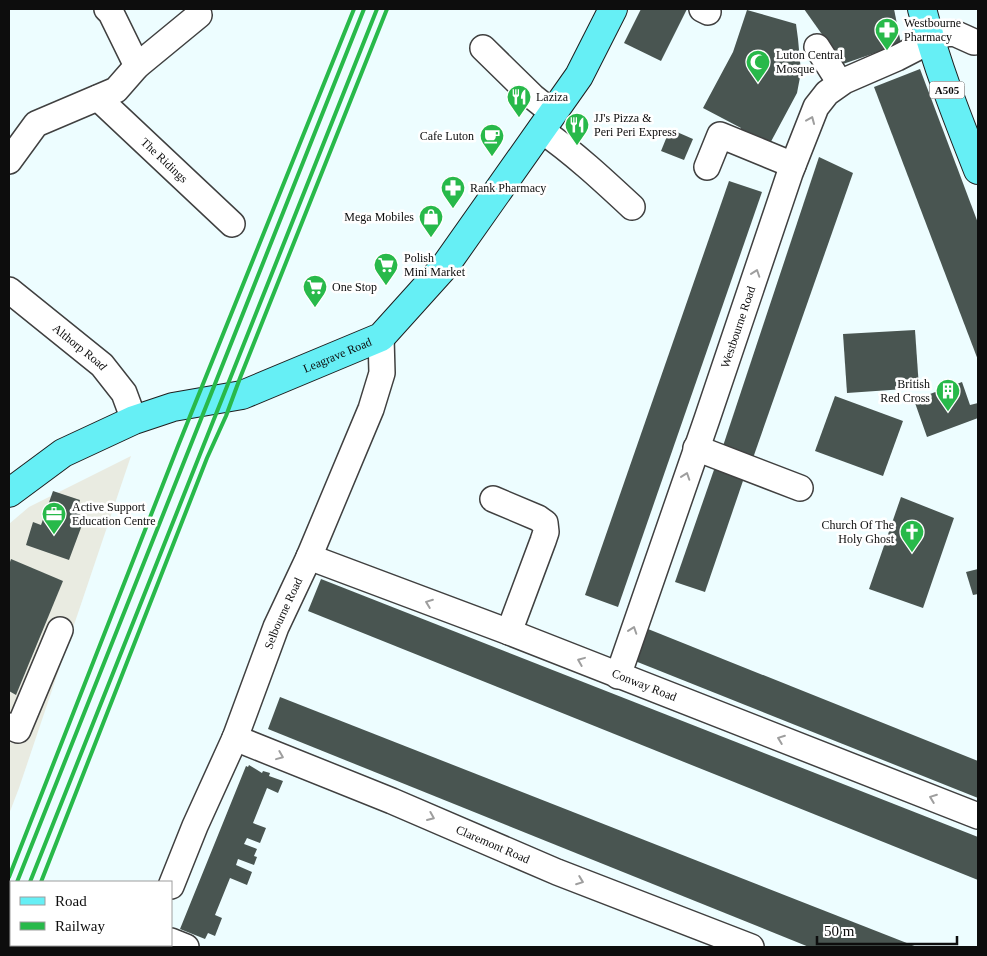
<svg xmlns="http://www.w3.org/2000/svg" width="987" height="956" font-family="'Times New Roman',serif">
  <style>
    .industrial { fill: #e9ebe1 }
    .building { fill: #495551 }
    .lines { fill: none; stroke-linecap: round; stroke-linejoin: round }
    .minor-casing { stroke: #404040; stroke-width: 28 }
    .major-casing { stroke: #1e1e1e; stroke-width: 30 }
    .minor { stroke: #fff; stroke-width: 25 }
    .major { stroke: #66eff5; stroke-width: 28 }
    .rail { stroke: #28b94a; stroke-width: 4 }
    .oneway { stroke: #9e9e9e }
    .labels { text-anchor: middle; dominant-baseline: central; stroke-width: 5; stroke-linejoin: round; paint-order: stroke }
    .shield { fill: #fff; stroke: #565656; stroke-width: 1 }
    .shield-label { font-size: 11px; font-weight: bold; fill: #0d0d0d }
    .poi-label { font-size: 12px; fill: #0d0d0d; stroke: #fff; text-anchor: start }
    .street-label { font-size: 12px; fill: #0d0d0d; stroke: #fff }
  </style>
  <rect width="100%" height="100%" fill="#edfdff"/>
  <!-- industrial -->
  <polygon class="industrial" points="131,456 19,788 9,814 9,524 29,507"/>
  <!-- building -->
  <g class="building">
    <polygon points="641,9 687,9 661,61 624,43"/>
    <polygon points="804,9 894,9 901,44 843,64"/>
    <polygon points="747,10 796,24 798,39 801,72 797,93 767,149 737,136 741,128 703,108 733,52"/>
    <polygon points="920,69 978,223 978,360 874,87"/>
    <polygon points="670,129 693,139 684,160 661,151"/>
    <polygon points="819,157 853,173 753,458 723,446"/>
    <polygon points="729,181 762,192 618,607 585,595"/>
    <polygon points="915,330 919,388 847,393 843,334"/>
    <polygon points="962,382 970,405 978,403 978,418 927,437 914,400"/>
    <polygon points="835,396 903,421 883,476 815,451"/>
    <polygon points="716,464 745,475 705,592 675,582"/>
    <polygon points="53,491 80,500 76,513 85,517 69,560 26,545 33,522 41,525"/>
    <polygon points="901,497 954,518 923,608 869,589"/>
    <polygon points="11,559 63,581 16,695 9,691 9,565"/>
    <polygon points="978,569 978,594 973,595 966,572"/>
    <polygon points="321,579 978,837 978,880 308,611"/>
    <polygon points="648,629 978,761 978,798 635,661"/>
    <polygon points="280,697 917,947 809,947 268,729"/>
    <polygon points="249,765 262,773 263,771 270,773 269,776 283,781 278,793 267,788 253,823 266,828 260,843 247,838 244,844 257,849 254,856 257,857 254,865 238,859 236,865 252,872 247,885 230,878 215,915 222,918 215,936 208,933 205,939 180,929 246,766 248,767"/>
  </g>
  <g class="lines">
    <defs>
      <g id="minor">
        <polyline points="107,9 111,13 137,66"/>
        <polyline points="702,9 708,12"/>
        <polyline points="929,35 954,33 974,42"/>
        <polyline points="817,47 840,83"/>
        <polyline points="483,48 533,97 553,113"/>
        <path id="s1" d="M98,98L232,224"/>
        <path d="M541,130C574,153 603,180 632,207"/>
        <polyline points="9,161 36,124 116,90 137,66 199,15"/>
        <polyline points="707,167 720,135 793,165"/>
        <path id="s2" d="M9,290L102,365L124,393L134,420"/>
        <polyline points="696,448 800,488"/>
        <polyline points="493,499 538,518 545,523 546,532 543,541 509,632"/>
        <path id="s3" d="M309,557L509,632L978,816"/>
        <path id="s4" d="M618,676L707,419L790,173L816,107L827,93L844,81L897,58L930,41"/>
        <polyline points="9,726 18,730 60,630"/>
        <path id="s5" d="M235,738L392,801L557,872L751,947"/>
        <path id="s6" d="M171,886L195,826L235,738L276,627L309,557L371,409L382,373L381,337"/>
        <polyline points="171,941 186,947"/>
        <polyline points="147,947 148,945"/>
      </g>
      <g id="major">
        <path d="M922,9C936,64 957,117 978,170"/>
        <path id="s7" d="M9,493L63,453L134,420L173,407L242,395L381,337L445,266L579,76L613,9"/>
      </g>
    </defs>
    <!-- minor casing -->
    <use href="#minor" class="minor-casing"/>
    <!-- major casing -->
    <use href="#major" class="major-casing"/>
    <!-- minor -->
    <use href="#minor" class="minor"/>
    <!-- major -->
    <use href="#major" class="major"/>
    <!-- rail -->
    <g class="rail">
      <polyline points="9,877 178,446 354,9"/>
      <polyline points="17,882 364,9"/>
      <polyline points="30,882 377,9"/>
      <polyline points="41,882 207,458 226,416 240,378 387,9"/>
      <polyline points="9,903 11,897"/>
      <polyline points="9,936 11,930"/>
      <polyline points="15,947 16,945"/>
    </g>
  </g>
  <!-- one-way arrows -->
  <defs><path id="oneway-chevron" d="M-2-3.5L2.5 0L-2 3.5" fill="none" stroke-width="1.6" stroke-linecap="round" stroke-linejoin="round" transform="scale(1.25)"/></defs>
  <g class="oneway">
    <use href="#oneway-chevron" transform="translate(811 120) rotate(-67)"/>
    <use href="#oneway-chevron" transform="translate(756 273) rotate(-71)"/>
    <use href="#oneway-chevron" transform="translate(686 476) rotate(-71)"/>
    <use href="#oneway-chevron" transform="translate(429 603) rotate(-159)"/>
    <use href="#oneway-chevron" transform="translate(633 630) rotate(-71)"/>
    <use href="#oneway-chevron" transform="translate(581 661) rotate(-158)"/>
    <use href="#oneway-chevron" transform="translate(781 739) rotate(-159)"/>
    <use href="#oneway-chevron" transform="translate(280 756) rotate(22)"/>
    <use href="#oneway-chevron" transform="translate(933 798) rotate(-159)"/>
    <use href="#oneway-chevron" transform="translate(431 817) rotate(23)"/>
    <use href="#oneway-chevron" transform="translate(580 881) rotate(21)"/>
  </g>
  <!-- icons -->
  <defs>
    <symbol id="pharmacy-pin" viewBox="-11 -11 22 30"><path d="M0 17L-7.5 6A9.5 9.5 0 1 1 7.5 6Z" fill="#28b94a" stroke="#fff"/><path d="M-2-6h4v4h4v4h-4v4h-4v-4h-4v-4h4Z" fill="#fff"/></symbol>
    <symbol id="mosque-pin" viewBox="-11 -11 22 30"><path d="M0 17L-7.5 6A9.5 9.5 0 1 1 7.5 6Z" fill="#28b94a" stroke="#fff"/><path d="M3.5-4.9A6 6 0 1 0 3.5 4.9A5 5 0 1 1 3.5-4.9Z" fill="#fff"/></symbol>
    <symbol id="restaurant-pin" viewBox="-11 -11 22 30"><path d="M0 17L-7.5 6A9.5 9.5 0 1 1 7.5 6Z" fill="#28b94a" stroke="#fff"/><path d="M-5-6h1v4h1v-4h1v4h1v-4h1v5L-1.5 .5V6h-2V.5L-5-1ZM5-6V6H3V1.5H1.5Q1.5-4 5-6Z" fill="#fff"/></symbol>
    <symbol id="cafe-pin" viewBox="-11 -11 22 30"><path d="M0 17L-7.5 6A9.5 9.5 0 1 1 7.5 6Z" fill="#28b94a" stroke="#fff"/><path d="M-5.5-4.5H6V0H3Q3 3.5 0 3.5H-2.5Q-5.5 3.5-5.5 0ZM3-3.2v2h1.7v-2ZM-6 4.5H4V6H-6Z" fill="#fff"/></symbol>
    <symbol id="shop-pin" viewBox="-11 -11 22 30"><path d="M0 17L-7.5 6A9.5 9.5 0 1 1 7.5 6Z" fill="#28b94a" stroke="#fff"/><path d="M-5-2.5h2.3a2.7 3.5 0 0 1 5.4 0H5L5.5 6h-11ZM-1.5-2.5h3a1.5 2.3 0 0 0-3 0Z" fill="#fff"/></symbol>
    <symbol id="supermarket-pin" viewBox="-11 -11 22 30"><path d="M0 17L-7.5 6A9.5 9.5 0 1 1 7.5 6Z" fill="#28b94a" stroke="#fff"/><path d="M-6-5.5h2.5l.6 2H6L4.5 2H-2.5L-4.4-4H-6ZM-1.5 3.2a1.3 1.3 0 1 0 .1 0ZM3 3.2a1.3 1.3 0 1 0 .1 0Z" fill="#fff"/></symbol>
    <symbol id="building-pin" viewBox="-11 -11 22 30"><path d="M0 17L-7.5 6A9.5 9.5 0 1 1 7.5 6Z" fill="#28b94a" stroke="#fff"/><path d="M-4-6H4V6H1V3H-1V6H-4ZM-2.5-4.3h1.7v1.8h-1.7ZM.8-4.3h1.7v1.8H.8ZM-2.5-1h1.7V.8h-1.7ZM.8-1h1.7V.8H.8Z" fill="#fff"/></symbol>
    <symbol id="office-pin" viewBox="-11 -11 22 30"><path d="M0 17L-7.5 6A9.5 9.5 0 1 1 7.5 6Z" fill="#28b94a" stroke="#fff"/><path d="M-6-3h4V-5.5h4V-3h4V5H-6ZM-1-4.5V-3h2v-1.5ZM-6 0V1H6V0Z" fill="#fff"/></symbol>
    <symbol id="church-pin" viewBox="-11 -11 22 30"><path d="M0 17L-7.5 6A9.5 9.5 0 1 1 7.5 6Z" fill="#28b94a" stroke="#fff"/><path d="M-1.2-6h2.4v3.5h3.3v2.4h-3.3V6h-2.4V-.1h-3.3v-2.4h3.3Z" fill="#fff"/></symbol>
  </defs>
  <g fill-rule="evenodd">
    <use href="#pharmacy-pin" x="873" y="16" width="28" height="38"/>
    <use href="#mosque-pin" x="744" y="48" width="28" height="38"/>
    <use href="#restaurant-pin" x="505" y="83" width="28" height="38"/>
    <use href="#restaurant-pin" x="563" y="111" width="28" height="38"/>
    <use href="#cafe-pin" x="478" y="122" width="28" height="38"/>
    <use href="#pharmacy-pin" x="439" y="174" width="28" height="38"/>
    <use href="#shop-pin" x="417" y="203" width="28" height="38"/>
    <use href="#supermarket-pin" x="372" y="251" width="28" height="38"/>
    <use href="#supermarket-pin" x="301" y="273" width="28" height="38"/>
    <use href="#building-pin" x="934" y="377" width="28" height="38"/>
    <use href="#office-pin" x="40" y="500" width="28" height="38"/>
    <use href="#church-pin" x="898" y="518" width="28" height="38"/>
  </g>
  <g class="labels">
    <!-- shield labels -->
    <rect class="shield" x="929.5" y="81.5" width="35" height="17" rx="4"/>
    <g class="shield-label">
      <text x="947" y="90">A505</text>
    </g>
    <!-- poi labels -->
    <g class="poi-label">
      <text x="904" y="23">Westbourne<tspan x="904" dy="14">Pharmacy</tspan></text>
      <text x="776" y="55">Luton Central<tspan x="776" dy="14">Mosque</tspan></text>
      <text x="536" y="97">Laziza</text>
      <text x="594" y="118">JJ's Pizza &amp;<tspan x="594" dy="14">Peri Peri Express</tspan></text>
      <text x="474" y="136" text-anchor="end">Cafe Luton</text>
      <text x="470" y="188">Rank Pharmacy</text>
      <text x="414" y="217" text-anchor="end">Mega Mobiles</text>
      <text x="404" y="258">Polish<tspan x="404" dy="14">Mini Market</tspan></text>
      <text x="332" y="287">One Stop</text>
      <text x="930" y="384" text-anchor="end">British<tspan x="930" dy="14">Red Cross</tspan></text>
      <text x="72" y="507">Active Support<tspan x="72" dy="14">Education Centre</tspan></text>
      <text x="894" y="525" text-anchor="end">Church Of The<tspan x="894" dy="14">Holy Ghost</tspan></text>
    </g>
    <!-- street labels -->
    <g class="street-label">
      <text stroke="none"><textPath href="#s1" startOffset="91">The Ridings</textPath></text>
      <text stroke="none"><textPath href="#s4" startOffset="369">Westbourne Road</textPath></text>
      <text stroke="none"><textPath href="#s2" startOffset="91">Althorp Road</textPath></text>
      <text stroke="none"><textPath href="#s7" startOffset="360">Leagrave Road</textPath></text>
      <text stroke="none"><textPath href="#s6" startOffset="295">Selbourne Road</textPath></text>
      <text stroke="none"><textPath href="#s3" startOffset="359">Conway Road</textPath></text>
      <text stroke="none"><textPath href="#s5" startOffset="279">Claremont Road</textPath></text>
    </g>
  </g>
  <!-- border -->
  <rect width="987" height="956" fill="none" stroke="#0d0d0d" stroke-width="20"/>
  <!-- legend -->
  <rect x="10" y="881" width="162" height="65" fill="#ffffff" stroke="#9e9e9e"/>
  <rect x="20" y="897" width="25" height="8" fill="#66eff5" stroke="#9e9e9e"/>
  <text x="55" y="906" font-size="15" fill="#0d0d0d">Road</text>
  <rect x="20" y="922" width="25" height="8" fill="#28b94a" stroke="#9e9e9e"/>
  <text x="55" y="931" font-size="15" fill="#0d0d0d">Railway</text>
  <!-- scale -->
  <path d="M817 936v8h140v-8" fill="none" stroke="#0d0d0d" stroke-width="2.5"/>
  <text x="824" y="936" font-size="15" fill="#0d0d0d" stroke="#ffffff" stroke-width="4" paint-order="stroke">50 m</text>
</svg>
